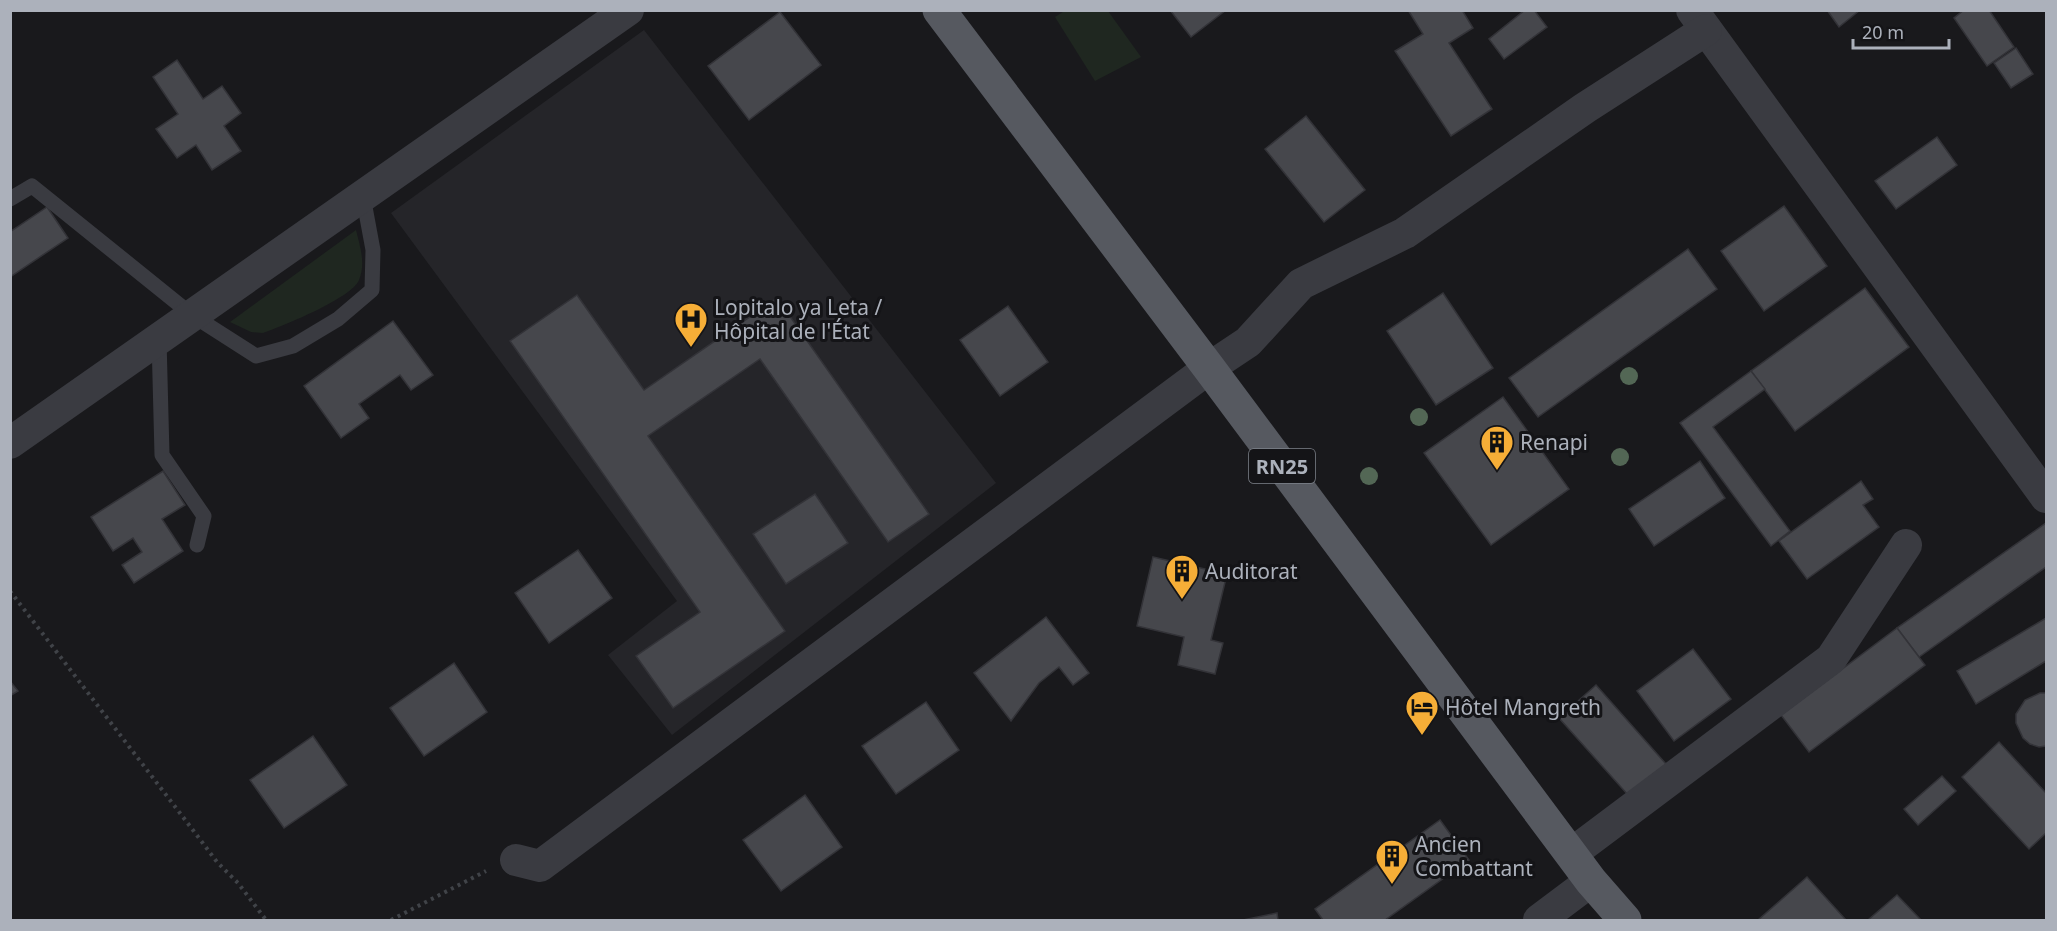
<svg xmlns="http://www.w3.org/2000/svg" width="2057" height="931" font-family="'Noto Sans',sans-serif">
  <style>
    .built { fill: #252529 }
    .green { fill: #1f2720 }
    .building { fill: #46474c; stroke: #333338; stroke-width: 1.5 }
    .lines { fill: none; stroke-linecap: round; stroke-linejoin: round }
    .path { stroke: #404348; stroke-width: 4; stroke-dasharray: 3 4.5; stroke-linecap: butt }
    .lane { stroke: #3a3b41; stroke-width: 15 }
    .street { stroke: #3a3b41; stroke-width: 32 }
    .primary { stroke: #565960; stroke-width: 33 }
    .tree { fill: #536755 }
    .labels { text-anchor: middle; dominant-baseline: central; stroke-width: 6; stroke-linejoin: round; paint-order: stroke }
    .shield { fill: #141417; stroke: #7e828a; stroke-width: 1.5 }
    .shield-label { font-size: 20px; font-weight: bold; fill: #acb1bb }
    .poi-label { font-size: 21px; fill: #acb1bb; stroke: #141417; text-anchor: start }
  </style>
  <rect width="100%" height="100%" fill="#19191c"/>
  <!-- built -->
  <polygon class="built" points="644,30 996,483 672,735 608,655 677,601 391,213"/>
  <!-- green -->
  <g class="green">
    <polygon points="1066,10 1108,11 1141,57 1095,81 1055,17"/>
    <path d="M356,230C360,247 366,263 359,280C352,298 283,326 263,333L251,332L230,322Z"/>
  </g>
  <!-- building -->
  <g class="building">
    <polygon points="1170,10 1226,10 1191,37"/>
    <polygon points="1408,10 1462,10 1473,28 1449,43 1492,109 1451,136 1395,51 1423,34"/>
    <polygon points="1525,10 1534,10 1547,27 1504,59 1489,39"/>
    <polygon points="1827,10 1860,10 1839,27"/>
    <polygon points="1964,10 1989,10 2014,47 1987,66 1954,18"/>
    <polygon points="780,12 821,65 749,120 708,66"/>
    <polygon points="2016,48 2033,74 2011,88 1994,63"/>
    <polygon points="177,60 203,99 222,86 241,113 224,126 241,151 212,170 196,145 177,158 156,129 178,114 153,77"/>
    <polygon points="1306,116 1365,190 1324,222 1265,149"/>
    <polygon points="1937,137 1957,165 1896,209 1875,181"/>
    <polygon points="1784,206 1827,266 1764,311 1721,251"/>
    <polygon points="47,207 68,238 10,277 10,232"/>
    <polygon points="1688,249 1717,289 1538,417 1509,378"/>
    <polygon points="1865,288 1909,347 1795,431 1751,371"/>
    <polygon points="1443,293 1493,368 1436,405 1387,331"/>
    <polygon points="577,295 644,390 777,298 929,514 888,542 760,359 648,436 785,631 673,708 636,656 700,612 510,341"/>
    <polygon points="1008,306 1048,362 1000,396 960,340"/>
    <polygon points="393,321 433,375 411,390 400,375 359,404 369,418 341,438 304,386"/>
    <polygon points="1751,371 1765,389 1713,427 1790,531 1771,546 1680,423"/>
    <polygon points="1503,397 1569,489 1491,545 1424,453"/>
    <polygon points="1700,461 1725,498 1654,546 1629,509"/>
    <polygon points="163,471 185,505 162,519 183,551 134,583 122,565 142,552 133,538 113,551 91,517"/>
    <polygon points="1861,481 1873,499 1863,505 1879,527 1807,579 1779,541"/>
    <polygon points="815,494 848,543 786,584 753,534"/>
    <polygon points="2046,523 2046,567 1919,657 1897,628"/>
    <polygon points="578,550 612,598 549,643 515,593"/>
    <polygon points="1153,557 1227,574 1211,640 1223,643 1215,674 1178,665 1184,637 1137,626"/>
    <polygon points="1046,617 1089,673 1073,685 1059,667 1039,683 1011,721 974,673"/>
    <polygon points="2046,618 2046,661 1976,704 1957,671"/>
    <polygon points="1897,628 1925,665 1809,752 1781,715"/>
    <polygon points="1693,649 1731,699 1674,741 1637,691"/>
    <polygon points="454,663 487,712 424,756 390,708"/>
    <polygon points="10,681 18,691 10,696"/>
    <polygon points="1596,685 1666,764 1629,796 1559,718"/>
    <polygon points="2040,693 2046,693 2046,746 2039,747 2030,744 2023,738 2016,723 2016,714 2025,700"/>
    <polygon points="926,702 959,750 896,794 862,746"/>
    <polygon points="313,736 347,785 284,828 250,780"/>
    <polygon points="1999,742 2046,793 2046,833 2029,849 1962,777"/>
    <polygon points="1942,776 1956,791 1918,825 1904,809"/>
    <polygon points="805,795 842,847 781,891 743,840"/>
    <polygon points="1440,820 1469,860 1385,920 1323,920 1315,909"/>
    <polygon points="1807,877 1846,920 1758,920"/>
    <polygon points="1897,895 1921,920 1868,920"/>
    <polygon points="1277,913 1278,920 1243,920"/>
  </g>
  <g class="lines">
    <!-- path -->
    <g class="path">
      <polyline points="10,591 199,838 217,862 238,883 266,920"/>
      <polyline points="391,920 486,871"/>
    </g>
    <!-- lane -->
    <g class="lane">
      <polyline points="10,199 32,186 192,315 256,356 293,346 338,319 372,290 373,250 363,196"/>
      <polyline points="159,339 162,455 204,516 197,545"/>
    </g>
    <!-- street -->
    <g class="street">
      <polyline points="1692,10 2046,497"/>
      <polyline points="10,443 628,10"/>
      <polyline points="1571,854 1831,659 1906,545"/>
      <polyline points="516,860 540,866 1209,368 1248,342 1301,284 1405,233 1585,108 1706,30"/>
      <polyline points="1539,920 1591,881"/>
    </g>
    <!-- primary -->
    <polyline class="primary" points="939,10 1209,368 1591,881 1625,920"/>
  </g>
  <!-- trees -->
  <g class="tree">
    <circle cx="1629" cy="376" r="9"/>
    <circle cx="1419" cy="417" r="9"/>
    <circle cx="1620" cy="457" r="9"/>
    <circle cx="1369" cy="476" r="9"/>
  </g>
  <!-- icons -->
  <defs>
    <symbol id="hospital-pin" viewBox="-11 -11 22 30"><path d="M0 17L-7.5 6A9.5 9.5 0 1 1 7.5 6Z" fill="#f6ae37" stroke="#141417"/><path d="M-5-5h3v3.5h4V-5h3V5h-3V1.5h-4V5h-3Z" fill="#111"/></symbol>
    <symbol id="building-pin" viewBox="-11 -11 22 30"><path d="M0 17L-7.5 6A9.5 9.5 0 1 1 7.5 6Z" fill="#f6ae37" stroke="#141417"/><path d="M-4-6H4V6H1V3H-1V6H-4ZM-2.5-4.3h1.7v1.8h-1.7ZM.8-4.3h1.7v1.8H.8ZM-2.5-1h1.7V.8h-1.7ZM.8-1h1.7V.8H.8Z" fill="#111"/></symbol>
    <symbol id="hotel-pin" viewBox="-11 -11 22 30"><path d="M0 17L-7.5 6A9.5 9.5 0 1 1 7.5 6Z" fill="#f6ae37" stroke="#141417"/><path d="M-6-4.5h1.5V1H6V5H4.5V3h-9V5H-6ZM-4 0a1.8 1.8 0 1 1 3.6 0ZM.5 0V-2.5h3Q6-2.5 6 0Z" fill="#111"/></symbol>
  </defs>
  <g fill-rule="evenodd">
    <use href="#hospital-pin" x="672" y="300" width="38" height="52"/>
    <use href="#building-pin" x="1478" y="423" width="38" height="52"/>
    <use href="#building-pin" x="1163" y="552" width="38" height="52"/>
    <use href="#hotel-pin" x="1403" y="688" width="38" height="52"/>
    <use href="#building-pin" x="1373" y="837" width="38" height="52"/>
  </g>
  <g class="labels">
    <!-- shield labels -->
    <rect class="shield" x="1249" y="449" width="66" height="34" rx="4.5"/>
    <g class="shield-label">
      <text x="1282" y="466">RN25</text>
    </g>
    <!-- poi labels -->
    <g class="poi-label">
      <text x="714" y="307">Lopitalo ya Leta /<tspan x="714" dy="24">Hôpital de l'État</tspan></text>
      <text x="1520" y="442">Renapi</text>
      <text x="1205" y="571">Auditorat</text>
      <text x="1445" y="707">Hôtel Mangreth</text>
      <text x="1415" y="844">Ancien<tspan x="1415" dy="24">Combattant</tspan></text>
    </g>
  </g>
  <!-- border -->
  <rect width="2057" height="931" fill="none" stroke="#acb1bb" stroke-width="24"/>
  <!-- scale -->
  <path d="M1853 39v9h96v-9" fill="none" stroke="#acb1bb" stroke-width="3"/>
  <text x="1862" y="39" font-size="18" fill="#acb1bb" stroke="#141417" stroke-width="4.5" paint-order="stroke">20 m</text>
</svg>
